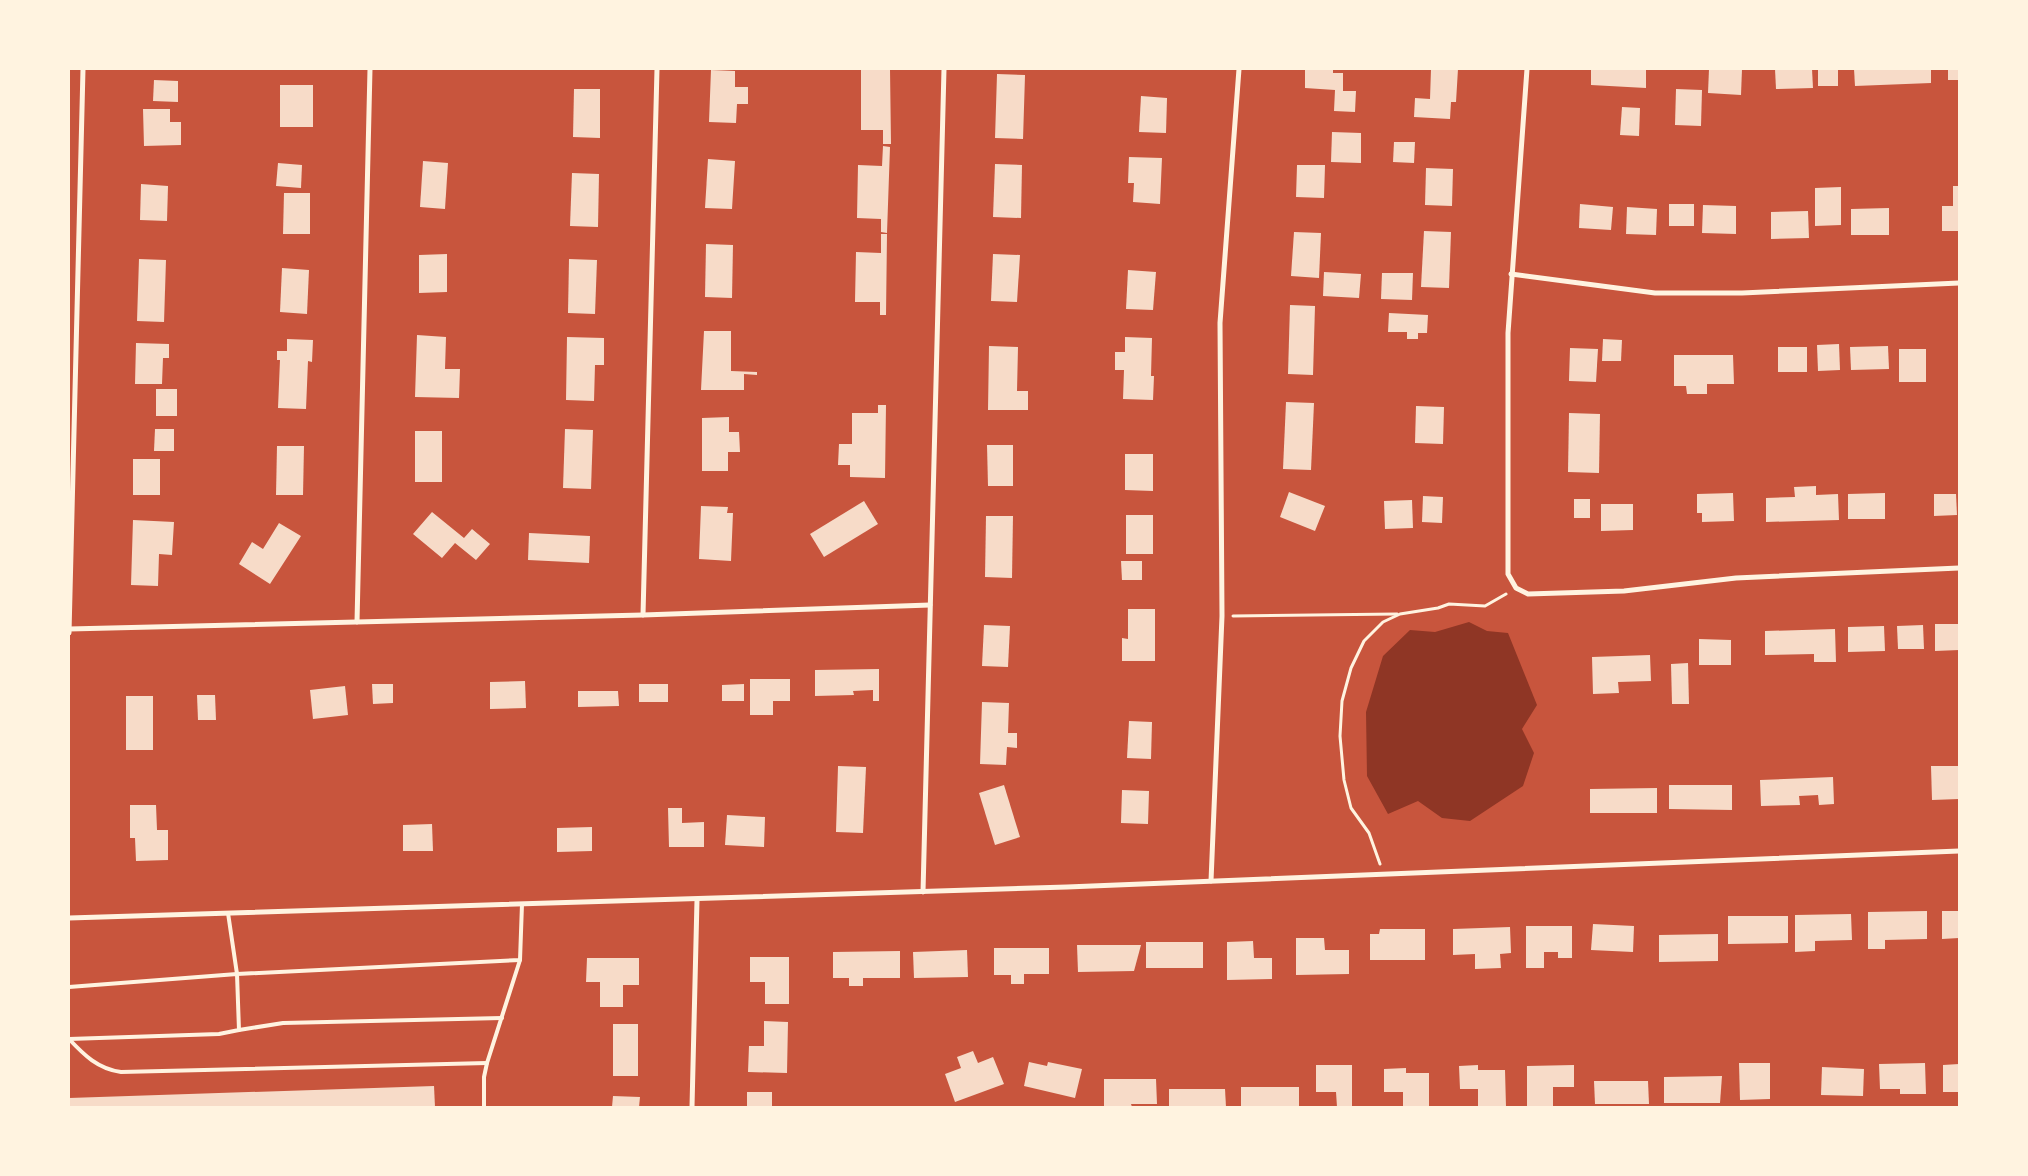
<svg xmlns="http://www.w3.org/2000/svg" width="2028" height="1176" viewBox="0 0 2028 1176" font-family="Figtree,sans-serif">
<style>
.water{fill:#8f3625}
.building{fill:#f7dbc8}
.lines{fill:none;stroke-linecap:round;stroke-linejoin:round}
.path{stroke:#fff3e0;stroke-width:3}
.service{stroke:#fff3e0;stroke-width:4}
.minor{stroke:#fff3e0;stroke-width:5}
</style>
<rect width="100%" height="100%" fill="#c8553d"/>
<polygon class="water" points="1469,622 1487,631 1508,633 1537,705 1522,729 1534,753 1523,786 1470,821 1442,818 1418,801 1388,814 1367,776 1366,712 1383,656 1410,630 1435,632"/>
<g class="building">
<polygon points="861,69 890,69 891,144 883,144 883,130 861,130"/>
<polygon points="1305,69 1333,69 1333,73 1343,73 1343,91 1356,91 1355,112 1334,111 1335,90 1305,88"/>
<polygon points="1431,69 1458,69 1456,102 1451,102 1450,119 1414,117 1415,98 1430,99"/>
<polygon points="1591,69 1646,69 1646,88 1591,85"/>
<polygon points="1709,69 1742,69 1741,95 1708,93"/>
<polygon points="1775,69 1812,69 1813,88 1776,89"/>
<rect x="1818" y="69" width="20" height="17"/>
<polygon points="1854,69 1931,69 1931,83 1855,86"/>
<rect x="1948" y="69" width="11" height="11"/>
<polygon points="711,70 735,71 735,87 748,87 748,104 737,104 736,123 709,122"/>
<polygon points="997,74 1025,75 1023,139 995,138"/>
<polygon points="154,80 178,81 178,102 153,101"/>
<rect x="280" y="85" width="33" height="42"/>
<polygon points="574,89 600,89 600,138 573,137"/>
<polygon points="1676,89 1702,90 1701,126 1675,125"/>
<polygon points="1141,96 1167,98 1166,133 1139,132"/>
<polygon points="1622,107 1640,108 1639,136 1620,135"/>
<polygon points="143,109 170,109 170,122 181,122 181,145 144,146"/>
<polygon points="1332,132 1361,133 1361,163 1331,162"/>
<polygon points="1394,142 1415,142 1414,163 1393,162"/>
<polygon points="883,146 890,147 887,233 881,232 881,219 857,218 858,165 882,166"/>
<polygon points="1129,157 1162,158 1160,204 1133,202 1134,183 1128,183"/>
<polygon points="708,159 735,161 732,209 705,208"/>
<polygon points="423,161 448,163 445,209 420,207"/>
<polygon points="278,163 302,165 301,188 276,186"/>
<polygon points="995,164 1022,165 1021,218 993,217"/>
<polygon points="1297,165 1325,165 1324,198 1296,197"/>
<polygon points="1426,168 1453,169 1452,206 1425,205"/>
<polygon points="572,173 599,174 598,227 570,226"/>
<polygon points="141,184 168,186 167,221 140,220"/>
<polygon points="1953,186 1959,186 1959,231 1942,231 1942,206 1953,206"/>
<polygon points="1841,187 1841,225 1815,226 1815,188"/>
<polygon points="284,193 310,193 310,234 283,234"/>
<polygon points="1580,204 1613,207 1611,230 1579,228"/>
<rect x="1669" y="204" width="25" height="22"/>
<polygon points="1703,205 1736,206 1736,234 1702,233"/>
<polygon points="1627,207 1657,209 1656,235 1626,234"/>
<polygon points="1889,208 1889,235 1851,235 1851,209"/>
<polygon points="1808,211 1809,238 1771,239 1771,212"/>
<polygon points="1424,231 1451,232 1449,288 1421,287"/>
<polygon points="1294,232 1321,233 1319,278 1291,276"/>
<polygon points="881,234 887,234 886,315 880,315 880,302 855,302 856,252 881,253"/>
<polygon points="706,244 733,245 732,298 705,297"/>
<polygon points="447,254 447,292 419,293 419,255"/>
<polygon points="993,254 1020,255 1017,302 991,301"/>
<polygon points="139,259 166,260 164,322 137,321"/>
<polygon points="569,259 597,260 595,314 568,313"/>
<polygon points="282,268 309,270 307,314 280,312"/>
<polygon points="1128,270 1156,272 1153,310 1126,309"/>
<polygon points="1324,272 1361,274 1359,298 1323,296"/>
<polygon points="1382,273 1413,273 1412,300 1381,299"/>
<polygon points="1290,305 1315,306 1313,375 1288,374"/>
<polygon points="1389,313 1428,315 1427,333 1418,333 1418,339 1407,339 1407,332 1388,332"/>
<polygon points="704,331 731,331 731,371 757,372 757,375 744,374 744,390 701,390"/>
<polygon points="417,335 446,337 445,369 460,369 459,398 415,397"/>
<polygon points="567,337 604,338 604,365 595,365 594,401 566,400"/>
<polygon points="1125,337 1152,338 1151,376 1154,376 1153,400 1123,399 1124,370 1115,370 1115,352 1125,352"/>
<polygon points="287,339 313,340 312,362 308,361 306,409 278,408 280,360 277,360 277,351 287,351"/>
<polygon points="1603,339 1622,340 1621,361 1602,361"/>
<polygon points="136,343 169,344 169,358 163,358 162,384 135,384"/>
<polygon points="1839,344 1840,370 1818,371 1817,345"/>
<polygon points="989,346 1018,347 1017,391 1028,391 1028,410 988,410"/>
<polygon points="1888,346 1889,369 1851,370 1850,347"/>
<rect x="1778" y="347" width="29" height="25"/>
<polygon points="1570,348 1598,349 1596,382 1569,381"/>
<rect x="1899" y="349" width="27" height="33"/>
<polygon points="1674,355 1733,355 1734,384 1707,384 1707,394 1687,394 1686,386 1674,386"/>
<rect x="156" y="389" width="21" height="27"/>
<polygon points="1286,402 1314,403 1311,470 1283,469"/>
<polygon points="878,405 886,405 885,478 850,477 850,465 838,465 839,444 852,444 852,413 878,413"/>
<polygon points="1416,406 1444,407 1443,444 1415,443"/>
<polygon points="1569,413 1600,414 1599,473 1568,472"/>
<polygon points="729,417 729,432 739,432 740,452 728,452 728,471 702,471 702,418"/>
<polygon points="155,429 174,429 174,451 154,451"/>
<polygon points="565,429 593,430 591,489 563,488"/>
<rect x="415" y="431" width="27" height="51"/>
<polygon points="987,445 1013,445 1013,486 988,486"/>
<polygon points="277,446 304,446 303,495 276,495"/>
<polygon points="1125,454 1153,454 1153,491 1125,490"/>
<rect x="133" y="459" width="27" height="36"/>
<polygon points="1816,486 1816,495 1838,494 1839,520 1766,522 1766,498 1795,497 1794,487"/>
<polygon points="1289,492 1325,506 1315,531 1280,517"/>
<polygon points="1733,493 1734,521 1702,522 1702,513 1697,513 1697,494"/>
<polygon points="1885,493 1885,519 1848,519 1848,494"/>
<polygon points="1934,494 1956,494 1957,515 1934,516"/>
<polygon points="1423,496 1443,497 1442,523 1422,522"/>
<rect x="1574" y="499" width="16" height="19"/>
<polygon points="1412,500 1413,528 1385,529 1384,501"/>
<polygon points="864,501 878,524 824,557 810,534"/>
<polygon points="1601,504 1633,504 1633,530 1601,531"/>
<polygon points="701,506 728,507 727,513 733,513 731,561 699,559"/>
<polygon points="432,512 464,538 472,529 490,544 476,560 455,543 442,558 413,534"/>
<rect x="1126" y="515" width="27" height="39"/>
<polygon points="986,516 1013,516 1012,578 985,577"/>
<polygon points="133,520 174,522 172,555 159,554 158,586 131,585"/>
<polygon points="279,523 301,536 270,584 239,564 252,542 263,549"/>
<polygon points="529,533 590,536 589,563 528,560"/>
<polygon points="1121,561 1142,561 1142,580 1122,580"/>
<polygon points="1128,609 1155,609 1155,661 1122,661 1122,638 1128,639"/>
<polygon points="1935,624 1959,624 1959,650 1935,651"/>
<polygon points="984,625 1010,626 1008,667 982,666"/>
<polygon points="1923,625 1924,649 1898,649 1897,626"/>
<polygon points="1884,626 1885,651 1848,652 1848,627"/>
<polygon points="1835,629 1836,662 1814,662 1814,654 1765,655 1765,631"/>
<polygon points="1699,639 1731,640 1731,665 1699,665"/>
<polygon points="1650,655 1651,681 1618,682 1619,693 1593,694 1592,657"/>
<polygon points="1688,663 1689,704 1672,704 1671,664"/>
<polygon points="879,669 879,701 873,701 873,690 853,691 854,695 815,696 815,670"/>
<polygon points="750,679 790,679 790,701 773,701 773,715 750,715"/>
<polygon points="525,681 526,708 490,709 490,682"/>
<polygon points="372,684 393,684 393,703 373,704"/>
<rect x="639" y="684" width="29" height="18"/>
<polygon points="744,684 744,701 722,701 722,685"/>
<polygon points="345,686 348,715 313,719 310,690"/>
<polygon points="578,691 618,691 619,706 578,707"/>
<polygon points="197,695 215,695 216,720 198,720"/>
<rect x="126" y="696" width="27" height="54"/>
<polygon points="982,702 1009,703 1008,733 1017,733 1017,748 1007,747 1006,765 980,764"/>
<polygon points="1129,721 1152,722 1151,759 1127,758"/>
<polygon points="838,766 866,767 863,833 836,832"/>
<polygon points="1931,766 1959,766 1959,799 1932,800"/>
<polygon points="1833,777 1834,804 1819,805 1818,795 1799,796 1800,805 1761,806 1760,780"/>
<polygon points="1004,785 1020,837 995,845 979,793"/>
<polygon points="1669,785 1732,785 1732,810 1669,809"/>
<polygon points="1657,788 1657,813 1590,813 1590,789"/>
<polygon points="1122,790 1149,791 1148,824 1121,823"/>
<polygon points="130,805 156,805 157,830 168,830 168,860 136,861 135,838 130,838"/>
<polygon points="668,808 682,808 682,823 704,822 704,847 669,847"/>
<polygon points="727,815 765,817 764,847 725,845"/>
<polygon points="432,824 433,851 403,851 403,825"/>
<polygon points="592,827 592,851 557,852 557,828"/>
<polygon points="1927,911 1927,939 1885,940 1885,949 1868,949 1868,912"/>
<polygon points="1942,911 1959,911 1959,938 1942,939"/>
<polygon points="1851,914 1852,940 1815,941 1815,951 1795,952 1795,915"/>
<polygon points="1728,916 1788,916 1788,943 1728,944"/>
<polygon points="1593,924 1634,926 1633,952 1591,950"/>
<polygon points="1526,926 1572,926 1572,958 1558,958 1558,952 1544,952 1544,968 1526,968"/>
<polygon points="1510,927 1511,953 1500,954 1501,968 1475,969 1475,954 1453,955 1453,929"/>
<polygon points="1380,929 1425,929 1425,960 1370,960 1370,934 1379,934"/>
<polygon points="1718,934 1718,961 1659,962 1659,935"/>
<polygon points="1296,938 1324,938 1325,950 1349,950 1349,974 1296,975"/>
<polygon points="1253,941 1254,958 1272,958 1272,979 1227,980 1227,942"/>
<rect x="1146" y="942" width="57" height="26"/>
<polygon points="1077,945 1141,945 1134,971 1078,972"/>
<polygon points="994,948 1049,948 1049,974 1024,974 1024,984 1011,984 1011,975 994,975"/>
<polygon points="967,950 968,977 914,978 913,952"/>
<polygon points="900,951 900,978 863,978 863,986 849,986 849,978 833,978 833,952"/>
<polygon points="750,957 789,957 789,1004 765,1004 765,982 750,982"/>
<polygon points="587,958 639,958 639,985 623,985 623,1007 600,1007 600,982 586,982"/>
<polygon points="764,1021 788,1022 787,1073 748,1072 749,1046 764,1046"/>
<rect x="613" y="1024" width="25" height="52"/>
<polygon points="973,1051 978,1063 993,1057 1004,1084 955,1102 945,1074 961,1068 957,1057"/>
<polygon points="1029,1062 1047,1066 1048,1062 1082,1069 1075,1098 1024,1086"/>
<polygon points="1739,1063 1770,1063 1770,1099 1740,1100"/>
<polygon points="1925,1063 1926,1094 1900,1094 1900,1089 1880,1089 1879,1064"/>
<polygon points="1959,1064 1959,1092 1943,1092 1943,1065"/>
<polygon points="1316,1065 1352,1065 1352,1107 1337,1107 1336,1092 1316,1092"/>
<polygon points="1478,1065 1478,1070 1505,1070 1506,1107 1478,1107 1478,1089 1460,1089 1459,1066"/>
<polygon points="1574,1065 1574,1087 1553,1087 1553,1106 1527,1106 1527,1066"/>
<polygon points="1822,1067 1864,1069 1863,1096 1821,1095"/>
<polygon points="1406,1068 1406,1073 1429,1073 1429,1107 1403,1107 1403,1092 1384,1092 1384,1069"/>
<polygon points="1722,1076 1720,1103 1664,1103 1664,1077"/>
<polygon points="1104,1079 1156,1079 1157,1104 1131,1104 1132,1107 1104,1107"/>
<polygon points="1594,1081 1648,1081 1649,1104 1595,1104"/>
<polygon points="434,1086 435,1107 69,1107 69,1098"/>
<rect x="1241" y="1087" width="58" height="20"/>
<polygon points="1169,1089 1225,1089 1226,1107 1169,1107"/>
<rect x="747" y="1092" width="25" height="15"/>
<polygon points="613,1096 640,1097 639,1107 612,1107"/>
</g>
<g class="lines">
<g class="path">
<polyline points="1233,616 1397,614"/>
<polyline points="1380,864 1369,833 1351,808 1344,780 1340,736 1342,701 1351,668 1364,641 1383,622 1400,614 1438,608 1449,604 1485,606 1506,594"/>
</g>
<g class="service">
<polyline points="228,913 237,974 520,960 522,904"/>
<polyline points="69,987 237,974 239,1030 219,1034 69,1039"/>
<polyline points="239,1030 283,1023 502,1018"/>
<path d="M69,1039C84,1055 98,1069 121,1072L487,1063"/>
<polyline points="484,1107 484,1077 487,1063 520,960"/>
</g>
<g class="minor">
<polyline points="1527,69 1508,333 1508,574 1516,588 1528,594 1624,591 1736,578 1959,568"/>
<polyline points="1511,274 1655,293 1742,293 1959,283"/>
<polyline points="643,615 657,69"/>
<polyline points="357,622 370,69"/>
<polyline points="69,629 643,615 930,605"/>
<polyline points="69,633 83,69"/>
<polyline points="1211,881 1222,616 1220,323 1239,69"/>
<polyline points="923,892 944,69"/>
<polyline points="69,918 1067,887 1959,851"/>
<polyline points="692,1107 697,900"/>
</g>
</g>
<rect width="2028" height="1176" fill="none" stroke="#fff3e0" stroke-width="140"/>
</svg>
